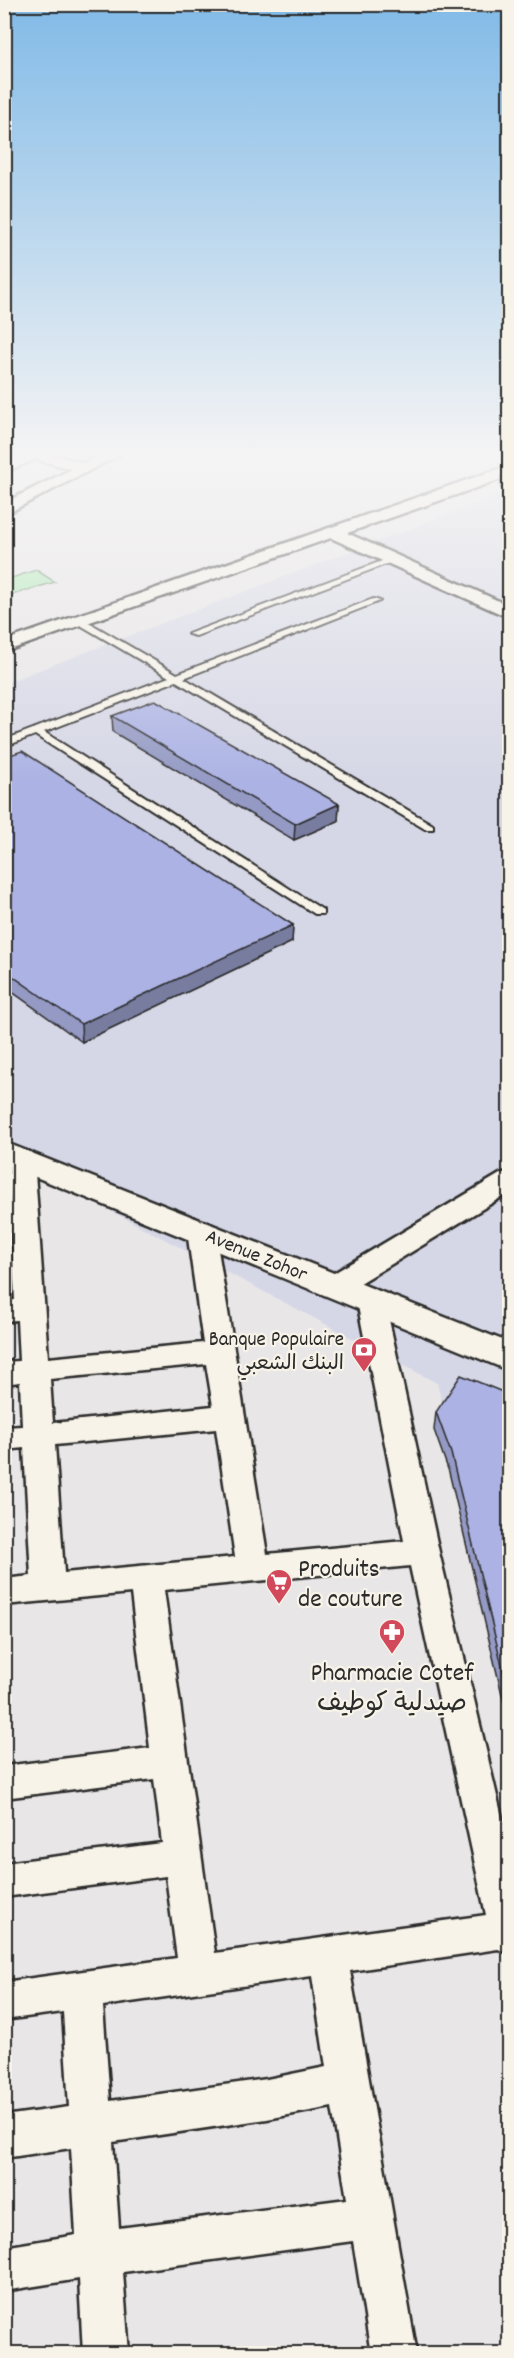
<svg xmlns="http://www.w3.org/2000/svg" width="514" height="2358" viewBox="0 0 514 2358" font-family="Dekko,'Playpen Sans Arabic',sans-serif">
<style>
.built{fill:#d6d7e6}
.green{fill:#a8e8b0;stroke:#6a8a6e;stroke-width:1.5}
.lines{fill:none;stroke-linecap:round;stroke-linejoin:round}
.lane-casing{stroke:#2b2b2b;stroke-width:4}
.street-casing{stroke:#2b2b2b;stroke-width:5}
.secondary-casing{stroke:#2b2b2b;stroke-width:5}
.lane{fill:#f7f3e8;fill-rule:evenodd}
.street{fill:#f7f3e8;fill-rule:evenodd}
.secondary{fill:#f7f3e8;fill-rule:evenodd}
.wall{fill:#949ac4;stroke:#2b2b2b;stroke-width:1.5}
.shaded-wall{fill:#787da0;stroke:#2b2b2b;stroke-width:1.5}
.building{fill:#acb3e4;stroke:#2b2b2b;stroke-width:1.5}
.labels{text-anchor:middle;stroke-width:4.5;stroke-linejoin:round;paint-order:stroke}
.street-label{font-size:21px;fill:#2b2b2b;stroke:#f7f3e8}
.poi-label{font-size:21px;fill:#2b2b2b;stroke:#f7f3e8;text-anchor:end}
.near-poi-label{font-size:26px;fill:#2b2b2b;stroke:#f7f3e8;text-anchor:start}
</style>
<rect width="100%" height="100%" fill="#e8e6e7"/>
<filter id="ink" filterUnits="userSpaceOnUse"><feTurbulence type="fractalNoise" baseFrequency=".0167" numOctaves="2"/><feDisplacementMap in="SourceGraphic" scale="12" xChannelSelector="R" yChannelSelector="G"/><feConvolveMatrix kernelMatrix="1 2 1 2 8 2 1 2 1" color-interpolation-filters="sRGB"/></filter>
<g filter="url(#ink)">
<polygon class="built" points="509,491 509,1669 437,1383 5,1155 5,683"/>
<polygon class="green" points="36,570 55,582 5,597 5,580"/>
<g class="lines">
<g class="lane-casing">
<g id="lane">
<polygon points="390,558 397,560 196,636 188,634"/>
<polygon points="373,599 380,601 184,678 433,825 433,829 425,829 176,681 44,732 323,910 323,914 315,914 35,735 4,747 4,740 169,677 77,623 77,619 83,619 177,674"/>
</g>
</g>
<g class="street-casing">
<g id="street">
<polygon points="21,453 46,453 84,463 104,453 123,453 4,515 4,503 72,469 35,459 4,473 4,462"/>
<polygon points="510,465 510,476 347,533 510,606 510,618 331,538 4,652 4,641"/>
<path d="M21,1150L30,1152L34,1158L48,1358L203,1343L187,1231L191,1224L201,1222L211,1224L215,1231L267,1554L404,1541L357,1301L361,1294L371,1291L381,1294L385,1301L439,1552L510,1851V1954L498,1949L350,1971L417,2354H371L353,2241L123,2272L129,2354H83L79,2279L4,2291V2247L76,2235L71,2148L4,2158V2116L69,2107L63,2012L4,2020V1982L177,1958L166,1876L4,1897V1863L162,1843L154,1779L4,1798V1766L150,1748L131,1593L4,1605V1579L31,1576L24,1448L4,1450V1427L22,1426L20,1382L4,1384V1362L19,1361L17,1320L4,1321V1301L15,1300L8,1158L12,1152ZM206,1364L213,1406L53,1423L50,1379ZM216,1429L235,1557L64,1573L55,1445ZM410,1566L486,1915L215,1953L164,1590ZM312,1976L326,2067L267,2079L110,2101L103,2006ZM332,2107L347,2199L119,2228L113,2142L267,2119Z"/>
<polygon points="510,1171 510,1192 344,1293 334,1296 324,1293 320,1286 324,1279 500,1174"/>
</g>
</g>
<g class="secondary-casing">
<polygon id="secondary" points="4,1142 510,1343 510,1371 4,1164"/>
</g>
<use href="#lane" class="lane"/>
<use href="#street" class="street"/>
<use href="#secondary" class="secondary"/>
</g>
<g class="wall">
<polygon points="510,474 510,491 500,488 501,477"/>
<polygon points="112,716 339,804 338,821 294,840 113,732"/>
<polygon points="4,757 293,925 292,942 82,1042 4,986"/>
<polygon points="510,1395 510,1728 449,1472 434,1430 436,1412"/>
</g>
<g class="shaded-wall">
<polygon points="339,804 338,821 294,840 295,824"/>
<polygon points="293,925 292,942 82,1042 81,1024"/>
</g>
<g class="building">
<polygon points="510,474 510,480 501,477"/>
<polygon points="155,700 339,804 295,824 112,716"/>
<polygon points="22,751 293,925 81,1024 4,970 4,757"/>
<polygon points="461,1375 510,1395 510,1699 451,1453 436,1412"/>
</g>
</g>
<linearGradient id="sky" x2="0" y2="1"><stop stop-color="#81bae7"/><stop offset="0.58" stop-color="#f5f4f4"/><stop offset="1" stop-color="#f5f4f4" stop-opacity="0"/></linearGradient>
<rect width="514" height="783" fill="url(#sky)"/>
<defs>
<g id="bank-pin" transform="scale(1.35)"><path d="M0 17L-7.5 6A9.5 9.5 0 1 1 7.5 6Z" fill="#d1495b" stroke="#f7f3e8"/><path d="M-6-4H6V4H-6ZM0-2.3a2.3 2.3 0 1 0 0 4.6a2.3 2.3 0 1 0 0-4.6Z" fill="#fff"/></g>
<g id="supermarket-pin" transform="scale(1.35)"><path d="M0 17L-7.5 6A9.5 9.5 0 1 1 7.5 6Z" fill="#d1495b" stroke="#f7f3e8"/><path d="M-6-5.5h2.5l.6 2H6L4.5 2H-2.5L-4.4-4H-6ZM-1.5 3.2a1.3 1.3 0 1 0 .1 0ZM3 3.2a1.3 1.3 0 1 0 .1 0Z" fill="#fff"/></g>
<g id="pharmacy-pin" transform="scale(1.35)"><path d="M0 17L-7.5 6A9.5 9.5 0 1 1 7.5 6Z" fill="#d1495b" stroke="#f7f3e8"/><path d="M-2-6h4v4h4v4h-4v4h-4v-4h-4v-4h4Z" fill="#fff"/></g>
</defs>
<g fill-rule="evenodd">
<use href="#bank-pin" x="364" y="1350"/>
<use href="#supermarket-pin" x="279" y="1582"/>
<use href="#pharmacy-pin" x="392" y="1632"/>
</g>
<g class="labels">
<g class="street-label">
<text transform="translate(257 1254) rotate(22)" y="7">Avenue Zohor</text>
</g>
<g class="poi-label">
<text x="344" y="1345">Banque Populaire<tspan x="344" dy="24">البنك الشعبي</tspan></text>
</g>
<g class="near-poi-label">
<text x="298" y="1576">Produits<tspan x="298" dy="30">de couture</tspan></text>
<text x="392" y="1680" text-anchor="middle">Pharmacie Cotef<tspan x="392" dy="30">صيدلية كوطيف</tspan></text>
</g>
</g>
<rect width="514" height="2358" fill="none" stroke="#f7f3e8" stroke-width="24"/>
<rect x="12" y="12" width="490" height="2334" fill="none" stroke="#2b2b2b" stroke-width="2" filter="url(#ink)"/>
</svg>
